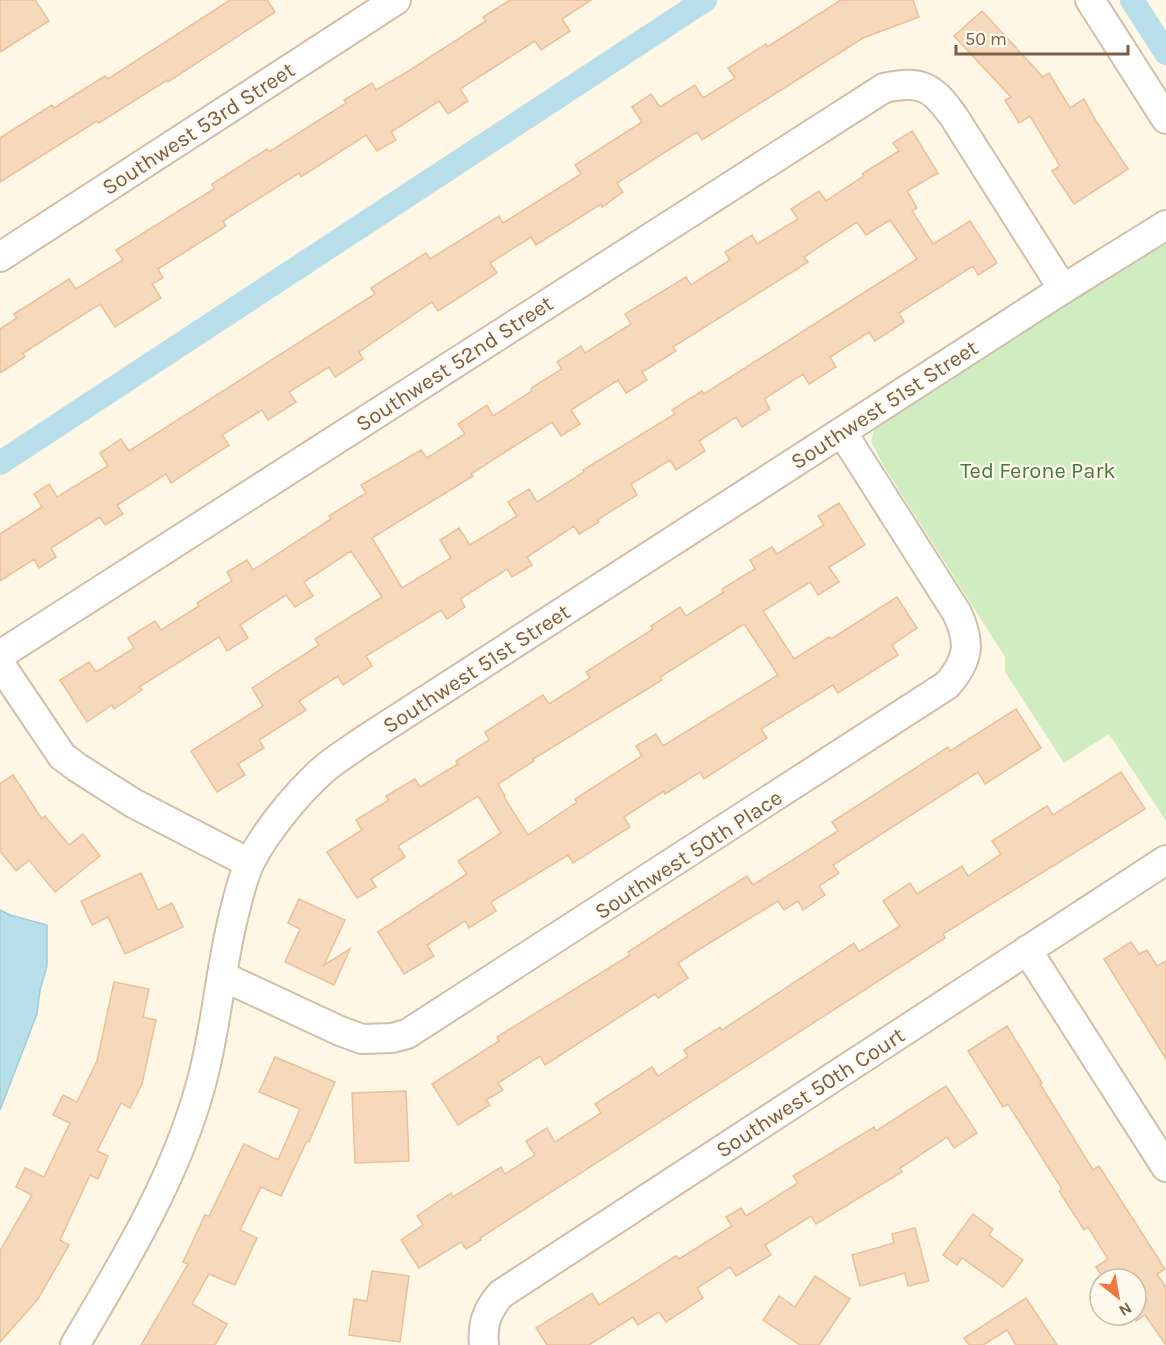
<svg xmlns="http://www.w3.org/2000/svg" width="1166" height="1345" viewBox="0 0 1166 1345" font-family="Karla,sans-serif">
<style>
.green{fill:#d0edc2}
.water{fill:#b8deea;stroke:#9dcddd;stroke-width:1.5}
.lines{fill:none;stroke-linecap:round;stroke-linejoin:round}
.canal{stroke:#b8deea;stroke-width:24}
.building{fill:#f6d8ba;stroke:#eac099;stroke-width:1.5;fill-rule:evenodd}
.street-casing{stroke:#d1bfaa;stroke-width:32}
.street{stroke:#fff;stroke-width:28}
.labels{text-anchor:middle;stroke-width:4.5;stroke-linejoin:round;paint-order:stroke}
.street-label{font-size:22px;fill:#7a5e48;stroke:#fffaed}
.park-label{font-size:22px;fill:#487a3c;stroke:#fffaed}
</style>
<rect width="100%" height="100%" fill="#fef7e5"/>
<polygon class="green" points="1166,240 1166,821 1109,734 1064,763 1005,672 1005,657 883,465 871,441 878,418"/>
<polygon class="water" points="0,910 10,915 47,925 47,966 40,990 37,1014 0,1110"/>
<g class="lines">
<g class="canal">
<polyline points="1132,0 1166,53"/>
<polyline points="0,463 705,0"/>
</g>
</g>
<g class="building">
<polygon points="0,0 35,0 49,21 0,52"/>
<polygon points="230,0 267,0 275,12 168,82 167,80 99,123 97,121 0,182 0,138 52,105 54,108 105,76 108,79"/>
<polygon points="510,0 591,0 562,19 570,31 541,50 535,41 460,89 468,101 448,114 439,101 391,132 396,140 377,151 366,135 301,177 299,173 223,221 226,226 158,269 163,278 152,284 161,298 115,327 100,304 23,353 25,357 0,373 0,329 17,318 14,314 69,279 76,289 123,260 116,250 214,189 212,184 267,149 269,152 346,103 344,100 372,83 376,90 407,72 486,21 483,17"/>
<polygon points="841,0 913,0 919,17 863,38 702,140 697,132 662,154 617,183 623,192 602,207 601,204 536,245 531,237 490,263 497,273 438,311 432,302 359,352 363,359 335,377 329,367 289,392 296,402 268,420 262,410 222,435 229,445 171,483 166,474 117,505 123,514 105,525 100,517 51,548 56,557 39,568 34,559 0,581 0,534 42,507 34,494 49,484 57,497 108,466 100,453 121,439 129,451 375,294 371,288 426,253 430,259 499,216 503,223 581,174 575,165 642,122 632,107 651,94 660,107 695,85 703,98 735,78 728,68 766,44 767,47"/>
<polygon points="982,11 1043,77 1049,73 1070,108 1084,99 1096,121 1128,169 1074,204 1052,171 1060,166 1030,116 1019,123 1005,100 1011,97 954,36"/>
<path d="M912,131L938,173L907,191L917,208L912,211L933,244L970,221L997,263L978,275L973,266L899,313L904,322L875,341L869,332L830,357L836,367L809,384L803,374L764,399L770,409L742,427L736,417L699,441L705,451L676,470L670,460L631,484L637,495L597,520L599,522L579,534L574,526L527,557L532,565L512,577L507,569L460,599L465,607L447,619L441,610L366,656L372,666L343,685L338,676L299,701L306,710L259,740L264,748L238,764L245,775L217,792L191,751L263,706L252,688L319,645L315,639L382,597L351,551L304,582L313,596L295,607L286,595L240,625L248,638L227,651L219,637L139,687L142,690L114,709L112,705L87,722L60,680L89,662L96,672L134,648L128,638L155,621L161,630L199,606L197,603L232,581L227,572L247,560L253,570L331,519L329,516L366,493L361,485L421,450L427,458L465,434L458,424L487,405L493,416L532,391L531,388L562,369L557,362L581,346L585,353L631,324L625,314L686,277L691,285L730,260L725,252L752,235L757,244L798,219L791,209L819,191L826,201L864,176L862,174L899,151L893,143ZM890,220L917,259L704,394L702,391L672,410L675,414L583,470L584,472L537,502L529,489L508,502L517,516L470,545L459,528L440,540L451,558L402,588L372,538L473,476L471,474L552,422L561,436L580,424L571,410L618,380L626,393L647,380L642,372L676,351L673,347L808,262L804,257L857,222L866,235Z"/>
<path d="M839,503L865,545L829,567L839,582L818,595L810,582L763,611L794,659L829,637L831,639L897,597L917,628L892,645L898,655L838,693L833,685L761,729L767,738L704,779L700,772L665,794L664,791L624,817L630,827L573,863L568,855L491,902L496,911L469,928L465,921L427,945L434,956L404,974L378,932L467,874L458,861L501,833L478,796L398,846L405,857L371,879L376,887L357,898L327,852L362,830L356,820L389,800L386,796L415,779L420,787L458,764L456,761L489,740L485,732L543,695L549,704L590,678L586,672L653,629L651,626L680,607L686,616L724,592L722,589L755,569L750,560L772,547L777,554L824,525L818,516ZM744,624L778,675L663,746L656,734L636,746L642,756L575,799L577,802L528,835L504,797L505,796L498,784L534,761L533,759L662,680L660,677Z"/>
<polygon points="1016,709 1041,748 985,784 978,772 833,865 839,873 819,886 825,895 803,910 798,901 784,910 778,901 711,942 678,963 688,978 658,998 655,994 545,1065 540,1056 498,1083 503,1090 486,1100 490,1105 458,1125 432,1084 499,1041 497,1037 630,955 628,952 685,915 747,876 753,885 838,831 832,822 948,747 950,751"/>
<polygon points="1121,772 1145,809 943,934 945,938 480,1238 481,1240 466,1249 461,1242 419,1268 401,1240 423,1225 417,1216 451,1193 453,1197 501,1167 505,1174 535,1155 526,1141 547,1128 555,1142 601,1113 595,1104 652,1067 658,1076 688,1056 684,1050 720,1027 722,1030 854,943 859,952 900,926 883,901 910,883 917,894 962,866 968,876 1001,854 992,841 1047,806 1053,815"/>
<polygon points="13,775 42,819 45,816 69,845 83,834 100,856 55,892 29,860 16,871 0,851 0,784"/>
<polygon points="141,873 158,910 172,903 183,927 125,954 108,917 92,925 81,901"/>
<polygon points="299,899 345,920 324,965 350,949 334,985 285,962 300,929 288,923"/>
<polygon points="1131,942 1139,954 1147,950 1157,966 1166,961 1166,1059 1104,959"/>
<polygon points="114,982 149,989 143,1017 156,1020 142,1084 130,1108 121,1103 97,1151 108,1156 98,1179 90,1175 60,1240 69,1245 38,1299 0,1342 0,1251 32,1195 16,1187 25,1168 44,1177 70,1123 53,1115 63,1095 77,1102 97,1061"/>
<polygon points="1007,1026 1042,1083 1040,1084 1093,1170 1099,1166 1165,1269 1157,1274 1166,1287 1166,1345 1145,1315 1136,1321 1136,1279 1104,1279 1096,1267 1108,1259 1088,1227 1084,1230 1059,1191 1062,1189 1008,1104 1003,1107 968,1051"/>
<polygon points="275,1057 335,1082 309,1142 307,1141 281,1196 261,1187 240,1230 257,1238 235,1285 209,1274 192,1304 227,1324 215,1345 141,1345 188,1264 183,1262 205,1215 209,1216 244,1144 278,1160 300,1109 259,1092"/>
<polygon points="946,1086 977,1133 954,1148 947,1137 900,1168 902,1172 816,1224 811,1216 765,1245 771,1255 736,1276 730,1267 697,1288 703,1298 666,1322 659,1312 638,1325 633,1317 589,1345 547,1345 536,1328 592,1293 599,1305 676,1256 679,1259 732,1226 726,1217 741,1208 746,1216 798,1183 793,1176 874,1127 876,1131"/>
<polygon points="406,1091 409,1161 355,1163 352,1093"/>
<polygon points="973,1214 993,1229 989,1235 1023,1260 1003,1287 962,1258 957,1265 943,1255"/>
<polygon points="915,1228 929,1281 908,1286 905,1273 860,1286 852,1255 894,1243 892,1234"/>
<polygon points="372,1271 409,1276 400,1342 349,1335 354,1299 367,1301"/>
<polygon points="815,1276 850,1299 819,1345 800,1345 763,1320 779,1296 795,1307"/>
<polygon points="1026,1298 1057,1345 1016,1345 1007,1330 983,1345 969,1345 964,1338"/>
</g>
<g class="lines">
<g class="street-casing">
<g id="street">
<polyline points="1090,0 1166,119"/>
<polyline points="0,257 396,0"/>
<path d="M0,655L884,88C921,80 932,86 954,117L1063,289"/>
<polyline points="0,664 62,756 78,768 133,803 249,863"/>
<polyline points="1027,950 1166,1167"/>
<path d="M222,976L340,1031L362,1039L392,1038L407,1034L947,685C969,660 971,643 957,613L842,432"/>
<path d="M75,1345C124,1262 176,1177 201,1084C217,1027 220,967 235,910C239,894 243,877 250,862C266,831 297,793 323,770C334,760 348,752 360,743L1063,289L1166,225"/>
<path d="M484,1345C482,1324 487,1310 501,1294L1166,860"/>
</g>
</g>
<use href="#street" class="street"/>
</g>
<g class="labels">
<g class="street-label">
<text transform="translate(198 128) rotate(-33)" y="8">Southwest 53rd Street</text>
<text transform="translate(454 363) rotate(-33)" y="8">Southwest 52nd Street</text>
<text transform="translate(884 404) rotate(-33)" y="8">Southwest 51st Street</text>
<text transform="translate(476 668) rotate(-33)" y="8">Southwest 51st Street</text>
<text transform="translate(688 854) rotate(-33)" y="8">Southwest 50th Place</text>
<text transform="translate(810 1092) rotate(-33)" y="8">Southwest 50th Court</text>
</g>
<g class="park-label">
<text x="1038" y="478">Ted Ferone Park</text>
</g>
</g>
<g transform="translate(1118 1297) rotate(149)"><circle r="28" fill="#fffaed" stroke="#cabcab" stroke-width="1.5"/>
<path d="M0-4.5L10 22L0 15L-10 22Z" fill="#f27840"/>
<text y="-9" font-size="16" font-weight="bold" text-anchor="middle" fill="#7a5e48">N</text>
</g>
<path d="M956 45v9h172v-9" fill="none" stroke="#7a5e48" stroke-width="3"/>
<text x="965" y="45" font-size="18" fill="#7a5e48" stroke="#fffaed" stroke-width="4.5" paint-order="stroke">50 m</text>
</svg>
